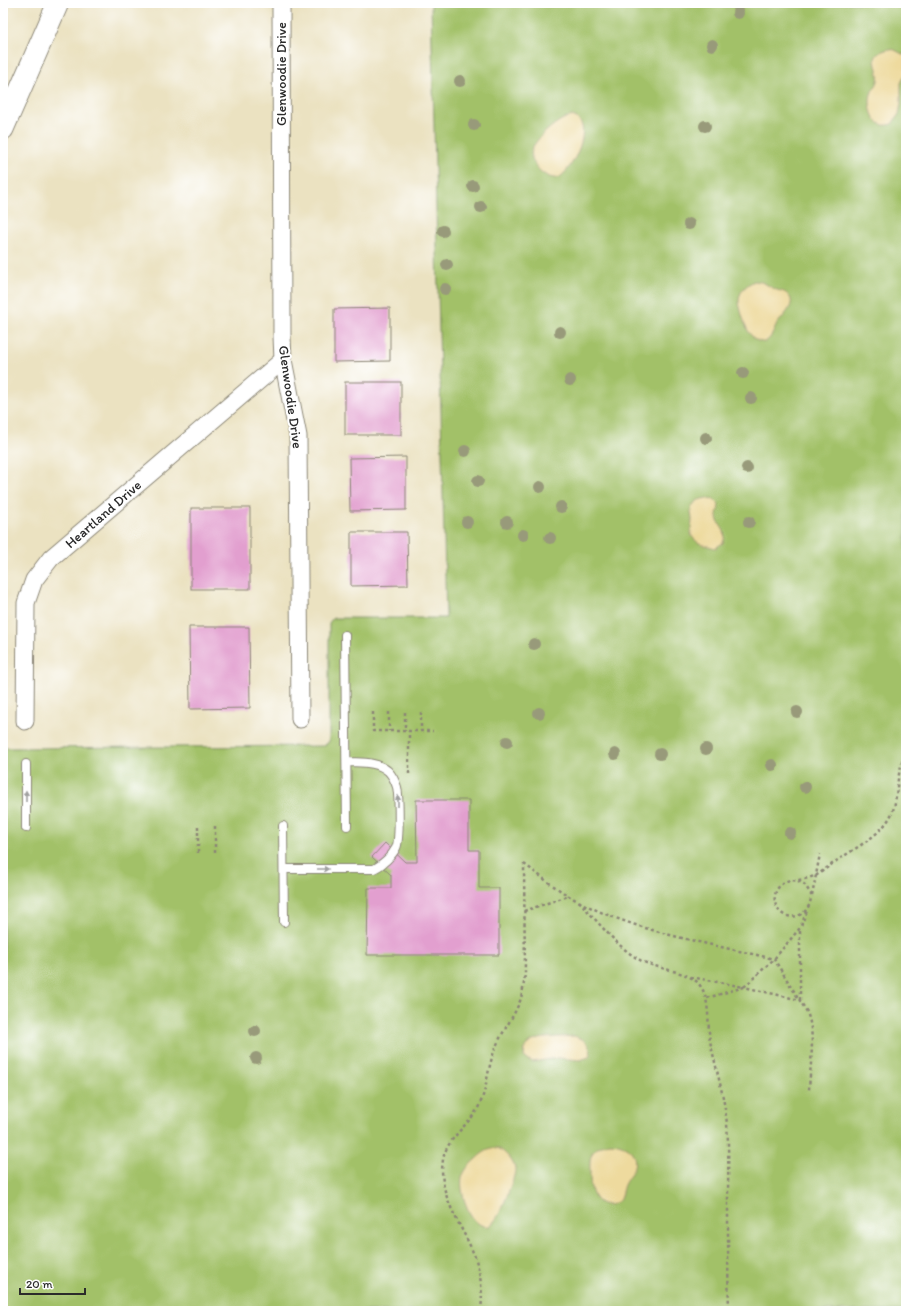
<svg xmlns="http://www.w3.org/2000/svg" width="909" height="1314" viewBox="0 0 909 1314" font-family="Itim,sans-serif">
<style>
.green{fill:#a2c168;stroke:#66764a}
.sand{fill:#eeda9e;stroke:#8c8264}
.building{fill:#e29fcf}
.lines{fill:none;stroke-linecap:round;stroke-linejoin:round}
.service-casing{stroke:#8b8676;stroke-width:10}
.minor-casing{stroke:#8b8676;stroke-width:19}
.tertiary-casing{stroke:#8b8676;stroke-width:23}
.path{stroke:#8b8676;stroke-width:2.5;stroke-dasharray:3 3;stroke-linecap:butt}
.service{stroke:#fff;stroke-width:8}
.minor{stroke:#fff;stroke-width:17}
.tertiary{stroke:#fff;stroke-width:21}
.tree{fill:#989a7a}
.oneway{fill:#a0a0a0}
.labels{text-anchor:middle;stroke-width:4;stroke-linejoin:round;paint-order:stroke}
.street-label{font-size:14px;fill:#2b2b2b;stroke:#fff}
</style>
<rect width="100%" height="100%" fill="#fff"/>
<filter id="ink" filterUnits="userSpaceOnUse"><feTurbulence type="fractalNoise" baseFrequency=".025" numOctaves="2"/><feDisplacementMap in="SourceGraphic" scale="8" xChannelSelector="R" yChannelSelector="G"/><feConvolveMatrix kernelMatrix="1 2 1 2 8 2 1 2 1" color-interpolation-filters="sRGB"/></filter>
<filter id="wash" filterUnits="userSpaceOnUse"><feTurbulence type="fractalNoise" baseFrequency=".012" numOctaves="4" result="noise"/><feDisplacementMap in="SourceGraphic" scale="16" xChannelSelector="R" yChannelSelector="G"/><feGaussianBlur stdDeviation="0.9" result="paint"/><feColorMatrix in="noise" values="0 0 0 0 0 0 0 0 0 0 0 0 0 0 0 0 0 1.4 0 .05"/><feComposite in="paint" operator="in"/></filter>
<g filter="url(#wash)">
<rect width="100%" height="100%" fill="#ebe2c1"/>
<polygon class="green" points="431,3 906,3 906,1311 3,1311 3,748 323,746 329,742 329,623 333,618 446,618"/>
<g class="sand">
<path d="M889,49L895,50L906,56V73L901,83V104L899,114L892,124C875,131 867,108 871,94C872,89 877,86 878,81C881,67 864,55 889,49Z"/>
<path d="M572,116C597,122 572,172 558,178C545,180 528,163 532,149C536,138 560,117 572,116Z"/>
<path d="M754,281C763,281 767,285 774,289C779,291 785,291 788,295C798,304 782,317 777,324C774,330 772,338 765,342C748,344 742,316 739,303C738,292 746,285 754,281Z"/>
<path d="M707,498L714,499L718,503C720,508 717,511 717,516C717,527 729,528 723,543L715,548C709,546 700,545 695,540C688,534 692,527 692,520C692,515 689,509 693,505C696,500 701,499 707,498Z"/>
<path d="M573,1036C583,1037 595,1047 589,1057L580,1060L557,1058L533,1062L528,1060L524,1057L525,1047C534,1035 559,1038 573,1036Z"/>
<path d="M609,1143C626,1143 641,1153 632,1172C630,1176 626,1180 624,1185C622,1189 622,1195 620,1199C618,1203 613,1204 609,1205C591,1205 590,1186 590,1173C590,1166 589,1158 593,1152C597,1147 603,1144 609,1143Z"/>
<path d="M498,1148C505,1152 514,1161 515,1169C516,1176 501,1213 496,1219C494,1222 492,1224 489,1226C471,1230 459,1192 462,1178C464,1170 470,1164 476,1159C482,1153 489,1148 498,1148Z"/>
</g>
<g id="blocks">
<g class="building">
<polygon points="390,308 390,361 334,362 334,309"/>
<rect x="345" y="382" width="56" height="53"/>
<polygon points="406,457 406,510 350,511 349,458"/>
<rect x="191" y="508" width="59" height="81"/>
<polygon points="351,532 407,532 408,585 351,586"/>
<polygon points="189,627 249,627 250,708 190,709"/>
<polygon points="416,800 469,800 469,850 479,850 479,888 499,888 499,955 367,955 368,888 391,888 391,875 372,857 385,843 405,862 417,862"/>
</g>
</g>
</g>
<g filter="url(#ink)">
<use href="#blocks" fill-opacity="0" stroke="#8b8676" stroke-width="1"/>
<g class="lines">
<g class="service-casing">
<g id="service">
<polyline points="345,635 347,826"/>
<polyline points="26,764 26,828"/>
<polyline points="283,826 284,922"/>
<path d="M284,869H374C382,865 392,856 396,848C400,840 399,796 397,787C395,781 392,775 388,771C377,761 360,763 347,762"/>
</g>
</g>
<g class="minor-casing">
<g id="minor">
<polyline points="281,3 282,336 283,360 298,436 300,719"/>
<polyline points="25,721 26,603 34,580 51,558 283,360"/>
</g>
</g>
<g class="tertiary-casing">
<polyline id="tertiary" points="3,129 58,3"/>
</g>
<g class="path">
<polyline points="906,195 904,208 906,226"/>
<polyline points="373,712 373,731 433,731"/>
<polyline points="389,712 389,731"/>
<polyline points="405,712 405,731"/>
<polyline points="421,712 421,731"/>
<polyline points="409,774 409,731"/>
<polyline points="198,826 198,855"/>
<polyline points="215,826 215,856"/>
<path d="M524,864C539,875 554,887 569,896C628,931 708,943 774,959L807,1012C816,1036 810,1065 809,1090"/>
<path d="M798,881L804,884L811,894C812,921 779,924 775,902C773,892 780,882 790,880C794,880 796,881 799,880C805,879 812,877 817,875C823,871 829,866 835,862C853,849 883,835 892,813C897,801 896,787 899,774C901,766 903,758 906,751"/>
<polyline points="812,896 820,854"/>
<path d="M579,901C597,921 617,947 640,960C655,969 688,971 698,983C711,997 707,1022 710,1041C716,1068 724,1095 727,1124C729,1150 728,1176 728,1202C728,1238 728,1275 729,1311"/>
<polyline points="524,911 568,896"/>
<polyline points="691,977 744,987 774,959 800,928 807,911"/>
<polyline points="707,998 744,987 800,1000 800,929"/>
<path d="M481,1311C483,1293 481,1275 475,1257C463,1226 437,1196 443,1160C446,1139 468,1126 478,1108C487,1091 487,1070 494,1052C500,1034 513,1019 520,1001C523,992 524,983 525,974L524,864"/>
</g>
<use href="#service" class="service"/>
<use href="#minor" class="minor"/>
<use href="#tertiary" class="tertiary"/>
</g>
<g class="tree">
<circle cx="738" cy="13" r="6"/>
<circle cx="712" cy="45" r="6"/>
<circle cx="460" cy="81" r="6"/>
<circle cx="474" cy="125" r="6"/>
<circle cx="705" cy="126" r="6"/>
<circle cx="473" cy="186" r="6"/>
<circle cx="481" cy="207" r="6"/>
<circle cx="689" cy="224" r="6"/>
<circle cx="443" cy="231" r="6"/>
<circle cx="447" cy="265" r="6"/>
<circle cx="445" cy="289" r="6"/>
<circle cx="560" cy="332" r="6"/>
<circle cx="743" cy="373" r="6"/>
<circle cx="570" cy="380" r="6"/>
<circle cx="751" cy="398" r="6"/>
<circle cx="706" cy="438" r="6"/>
<circle cx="465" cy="451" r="6"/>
<circle cx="747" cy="468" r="6"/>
<circle cx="478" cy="481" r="6"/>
<circle cx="540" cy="487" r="6"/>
<circle cx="561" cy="507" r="6"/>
<circle cx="467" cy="522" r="6"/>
<circle cx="507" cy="522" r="6"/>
<circle cx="749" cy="522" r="6"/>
<circle cx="523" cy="535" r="6"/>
<circle cx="550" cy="538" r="6"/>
<circle cx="534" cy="644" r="6"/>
<circle cx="797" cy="712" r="6"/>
<circle cx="539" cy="713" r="6"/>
<circle cx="507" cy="742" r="6"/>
<circle cx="706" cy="749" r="6"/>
<circle cx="615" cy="754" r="6"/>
<circle cx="660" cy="754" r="6"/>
<circle cx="772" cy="765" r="6"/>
<circle cx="805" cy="787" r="6"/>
<circle cx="790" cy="833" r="6"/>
<circle cx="255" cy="1031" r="6"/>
<circle cx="256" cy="1058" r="6"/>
</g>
<defs><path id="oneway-solid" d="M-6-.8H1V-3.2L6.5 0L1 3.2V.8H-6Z"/></defs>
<g class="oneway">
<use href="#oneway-solid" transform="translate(26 796) rotate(-90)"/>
<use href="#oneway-solid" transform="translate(398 801) rotate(-90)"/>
<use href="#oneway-solid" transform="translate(323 869)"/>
</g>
</g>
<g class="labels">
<g class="street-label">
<text transform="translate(281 74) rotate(-90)" y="5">Glenwoodie Drive</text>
<text transform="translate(291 397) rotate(82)" y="5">Glenwoodie Drive</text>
<text transform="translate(103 514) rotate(-41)" y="5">Heartland Drive</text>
</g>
</g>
<rect width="909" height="1314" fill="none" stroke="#fff" stroke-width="16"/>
<path d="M20 1288v6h65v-6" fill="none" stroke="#2b2b2b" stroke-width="2"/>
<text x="26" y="1288" font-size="12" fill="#2b2b2b" stroke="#ffffff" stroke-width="3" paint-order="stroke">20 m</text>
</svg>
